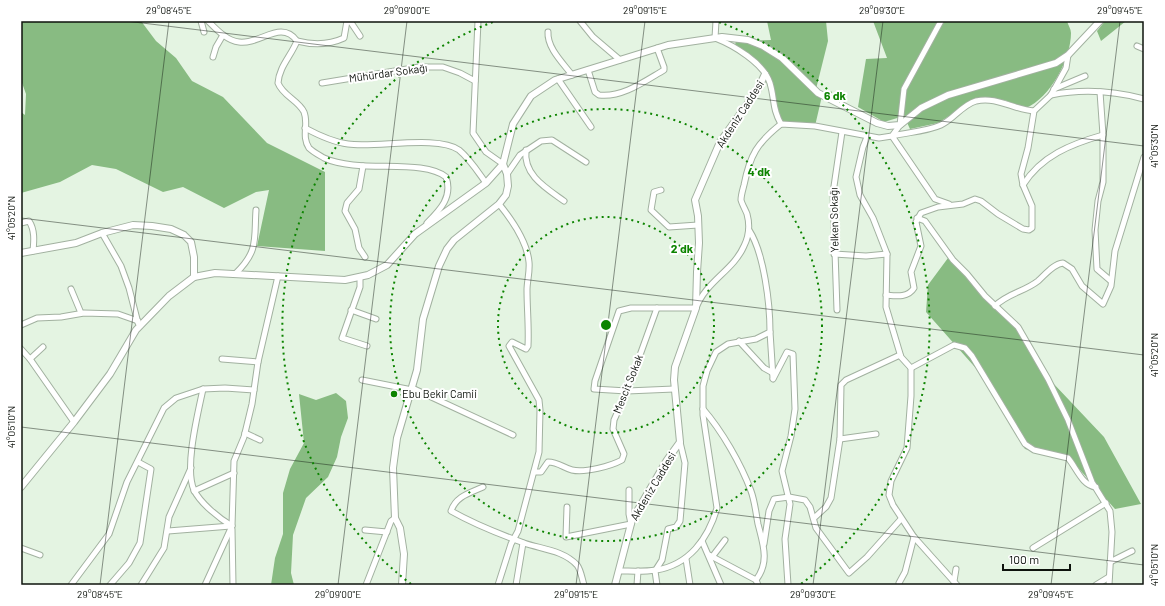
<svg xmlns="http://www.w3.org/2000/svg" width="1165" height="606" viewBox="0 0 1165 606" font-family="Barlow,sans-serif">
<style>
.forest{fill:#88bb82}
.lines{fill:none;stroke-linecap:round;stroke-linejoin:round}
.minor-casing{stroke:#a2b1a0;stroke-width:7}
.tertiary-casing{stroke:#a2b1a0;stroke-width:8}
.minor{stroke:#fff;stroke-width:5}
.tertiary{stroke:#fff;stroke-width:6}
.ticks{fill:none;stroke:#0e130d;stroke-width:1;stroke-opacity:0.45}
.ring{fill:none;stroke:#0d8400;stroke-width:2;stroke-dasharray:2 4}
.poi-dot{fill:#0d8400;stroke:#fff;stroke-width:1.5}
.labels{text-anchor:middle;stroke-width:4;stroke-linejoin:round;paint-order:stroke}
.street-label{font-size:11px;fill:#0e130d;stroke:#fff}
.poi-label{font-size:11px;fill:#0e130d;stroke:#fff;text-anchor:start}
.centre{fill:#0d8400;stroke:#fff;stroke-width:2}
.ring-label{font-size:12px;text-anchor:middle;font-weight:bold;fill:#0d8400;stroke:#fff;stroke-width:4;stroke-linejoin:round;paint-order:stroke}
.neatline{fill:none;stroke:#0e130d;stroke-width:1.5}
.ticks-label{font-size:10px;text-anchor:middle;fill:#0e130d}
</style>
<rect width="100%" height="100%" fill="#e4f4e2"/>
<g class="forest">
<polygon points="21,21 141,21 156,41 176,58 192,81 223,97 267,143 325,172 325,251 257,246 269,190 256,192 224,208 183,187 163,192 116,169 92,165 60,182 21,193 21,112 25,115 26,94 21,80"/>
<polygon points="767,21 826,21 828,41 816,89 822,96 815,126 781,124 773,100 769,73 735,45 736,41 771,40"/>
<path d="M873,21H1067C1068,25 1071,29 1071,33C1071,59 1050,98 1026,108L1004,100L976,99L938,123L910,129L904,116L884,122L858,107L866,59L887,58Z"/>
<polygon points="1105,21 1126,21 1101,41 1097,31"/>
<polygon points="948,258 1013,319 1052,382 1104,437 1141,504 1115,509 1072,461 1025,449 981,374 926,312 928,285"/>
<polygon points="336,393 346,401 348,418 341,437 337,457 328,477 306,498 293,535 291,573 294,585 271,585 275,558 283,534 283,493 290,469 304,443 299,394 316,400"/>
</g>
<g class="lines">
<g class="minor-casing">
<g id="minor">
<polyline points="201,21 204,32"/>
<path d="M208,21C216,29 227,41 239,42C260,45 281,19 297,41C291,56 279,67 278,83C283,96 298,100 304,112C309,124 301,136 309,148C313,152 319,155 324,158C359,174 422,158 446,177C453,197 440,210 427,223"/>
<polyline points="350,21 360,36"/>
<polyline points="478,21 473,133 486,152 503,164"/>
<polyline points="580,21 593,37 620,60"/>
<path d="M716,21L715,38C733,45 764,63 770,83C775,100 772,108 781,124"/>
<path d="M548,32C547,48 563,63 572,75"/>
<path d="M297,41C313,45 329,45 344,38L347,21"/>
<polyline points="1137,46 1144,49"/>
<polyline points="213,57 216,47 223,35"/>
<path d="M588,70L595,92L599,95C622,98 645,81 664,70V67L657,48"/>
<polyline points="558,79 591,127"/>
<polyline points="322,83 419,67 443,67 460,73 475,81"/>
<polyline points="1054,89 1085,76"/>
<polyline points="1100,92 1103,135"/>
<path d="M1051,95C1081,89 1114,91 1144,99"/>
<path d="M305,128C318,135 332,142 348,144C376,148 438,135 459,150C470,159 478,172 486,183"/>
<polyline points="867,137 863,147 856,177 860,195 873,218 887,254 886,307 901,357 911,368 911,396 907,448 891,481 889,495 893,505 914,537 957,585"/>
<path d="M526,150C523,175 546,188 564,201"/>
<polyline points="363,166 359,189 347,203 345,211 355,229 359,248 365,257"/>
<polyline points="507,174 520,155 541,141 552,140 586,162"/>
<path d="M1023,185C1041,156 1071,144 1103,135V182L1098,201L1095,230L1097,269L1111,281"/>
<polyline points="661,190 654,192 651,210 669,227 698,225"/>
<path d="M949,204L935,199L892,136C908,132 925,132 941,125C954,119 962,105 976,101C997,96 1014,110 1034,111"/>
<polyline points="917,218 925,221 953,260 967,274 985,296 1018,327 1048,379 1068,420 1092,482 1110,511 1112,532 1109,585"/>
<path d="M21,223L29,221C35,230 34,241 33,251"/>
<polyline points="102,233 121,266 129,288 138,323"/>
<polyline points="834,254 866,256 887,254"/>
<path d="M236,273C259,251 254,238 256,210"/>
<polyline points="360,277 360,287 342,338 367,346"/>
<polyline points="71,289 81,313"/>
<path d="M886,295C896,296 908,298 914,288L911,272L921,246L916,222L921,213L938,207L963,204L975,199L981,201L998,214L1023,229L1029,230L1032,228V206L1023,185L1021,174L1028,148L1034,111L1051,95L1066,68L1068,55"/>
<path d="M995,306C1008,293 1024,292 1038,281C1045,275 1053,264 1063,263L1072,269L1082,286L1103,304L1111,286L1115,251L1144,157"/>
<polyline points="351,310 376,319"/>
<polyline points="837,310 833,193 842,132"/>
<polyline points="21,325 37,318 61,317 84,313 118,314 138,321"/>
<polyline points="770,332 773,378"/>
<polyline points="739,341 764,368 773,373"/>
<polyline points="21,349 30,359 74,422"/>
<polyline points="30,359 43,347"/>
<polyline points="222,359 258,362"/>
<path d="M911,368L954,345L965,348L972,356L1025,444L1034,450L1068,458C1076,467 1082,486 1096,487"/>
<polyline points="773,379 787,352 793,354 795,409 791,436 782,471 790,504 785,539 788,585"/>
<polyline points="362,380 412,390"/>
<polyline points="412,388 513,435"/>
<path d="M203,389C198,413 184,468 194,490C200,503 220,519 232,526"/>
<path d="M674,389L627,391L594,389L595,381L619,311L631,308H696C706,281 733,271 744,246C749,236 750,225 747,214C745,209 742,204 741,200C741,195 743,189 744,185C750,155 757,143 781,124L815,126L879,138L892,136L900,125L904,89L941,21"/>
<path d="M703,409C722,431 741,464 751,491C755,502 756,514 758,524C763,544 770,562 756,580L758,585"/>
<polyline points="245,433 260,440"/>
<polyline points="840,439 876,434"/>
<path d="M534,472H541L548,462C558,462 564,468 572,470C585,473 611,466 622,460L624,454L613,429L614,420L627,391L657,308"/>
<path d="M483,487C470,493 456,496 451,511C474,524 499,534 524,543C541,549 563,550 577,565C581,570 582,579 584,585"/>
<polyline points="194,491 234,473"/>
<polyline points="567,507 566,537 631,524 629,514 629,490"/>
<polyline points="814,518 826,507 831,498 840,439 841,385 846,380 900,355"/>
<polyline points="232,529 233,585"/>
<polyline points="365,530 387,532"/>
<polyline points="168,531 231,526"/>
<polyline points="702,541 721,585"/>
<polyline points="764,544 769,511 774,499 789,497 805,500 810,507 816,528 849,573 867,557 901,519"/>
<polyline points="21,548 40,555"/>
<polyline points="1033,548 1106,503"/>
<polyline points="709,555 756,580"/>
<polyline points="712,557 725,540"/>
<polyline points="686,559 690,585"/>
<polyline points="1110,562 1132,551"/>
<path d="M619,571C631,571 644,572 656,570C689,565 708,539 717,508L703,415V386L707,371L716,352L728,344L756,339L770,332C770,304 764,253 749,230"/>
<polyline points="954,581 956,569"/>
<polyline points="899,583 905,572 914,537"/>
<polyline points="71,585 109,534 127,482 164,408 176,398 203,389 225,388 254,390"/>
<polyline points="110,585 129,563 140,543 151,469 138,462"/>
<polyline points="141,585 164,548 169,517 191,468"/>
<polyline points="205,585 232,526 234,461 244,437 252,404 258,362 278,276"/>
<polyline points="366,585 391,521 395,518"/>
<path d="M498,585L511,544L518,531L539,452L540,410L539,400L509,346L512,342L526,349L528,346C529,327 527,309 527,290C527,281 530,272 529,262C527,241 512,220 499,204"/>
<polyline points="516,585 523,543"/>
<polyline points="637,585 638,571"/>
<polyline points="657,585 655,571 662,560 668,529 676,527 680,521 685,463 680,442"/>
<polyline points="1096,585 1109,577"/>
</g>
</g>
<g class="tertiary-casing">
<g id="tertiary">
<polyline points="21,253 76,243 102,233 133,225 152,226 171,229 184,235 191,242 194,257 194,277"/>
<polyline points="21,487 74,422 110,374 136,330 169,296 194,277 215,273 345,280 368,275 387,265 415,234 486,183 503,164 513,124 531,96 555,80 668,45 722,37 748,40 763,46 782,58 818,93 877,123 888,126 900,125 921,108 948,95 1056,63 1068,55 1100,21"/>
<polyline points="402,585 404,554 400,528 395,518 393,468 397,438 417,370 423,319 439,266 447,249 454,240 499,204 506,195 508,186 507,174 503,164"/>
<polyline points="615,585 632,520 667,460 680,442 674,380 675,367 696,308 697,272 699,243 698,216 695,200 720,142 758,89 765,74"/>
</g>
</g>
<use href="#minor" class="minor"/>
<use href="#tertiary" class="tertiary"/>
</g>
<path class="ticks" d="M126,21L1144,146M21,218L1144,355M21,427L1144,565M100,585L169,21M338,585L407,21M576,585L645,21M813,585L883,21M1051,585L1120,21"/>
<g class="ring">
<circle cx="606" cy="325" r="108"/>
<circle cx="606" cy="325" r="216"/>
<path d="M411 584A324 324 0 0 1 493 22M719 22A324 324 0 0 1 801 584"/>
</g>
<circle class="poi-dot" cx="394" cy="394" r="4"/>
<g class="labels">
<g class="street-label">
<text transform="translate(388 73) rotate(-8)" y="4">Mühürdar Sokağı</text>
<text transform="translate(740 114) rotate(-57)" y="4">Akdeniz Caddesi</text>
<text transform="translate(834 220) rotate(-91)" y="4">Yelken Sokağı</text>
<text transform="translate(628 384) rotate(-68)" y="4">Mescit Sokak</text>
<text transform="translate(653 486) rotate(-59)" y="4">Akdeniz Caddesi</text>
</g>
<g class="poi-label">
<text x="402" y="398">Ebu Bekir Camii</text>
</g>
</g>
<circle cx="606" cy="325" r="6" class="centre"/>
<g class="ring-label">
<text x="835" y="100">6 dk</text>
<text x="759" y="176">4 dk</text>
<text x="682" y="253">2 dk</text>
</g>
<rect width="1165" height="606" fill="none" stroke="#ffffff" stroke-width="44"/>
<path d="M1003 564v6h67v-6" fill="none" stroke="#0e130d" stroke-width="2"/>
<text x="1009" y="564" font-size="12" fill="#0e130d" stroke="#ffffff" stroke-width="3" paint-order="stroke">100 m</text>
<rect x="22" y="22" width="1121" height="562" class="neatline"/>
<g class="ticks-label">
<text x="169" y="14">29°08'45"E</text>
<text x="407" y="14">29°09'00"E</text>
<text x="645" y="14">29°09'15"E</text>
<text x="882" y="14">29°09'30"E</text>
<text x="1120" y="14">29°09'45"E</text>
<text transform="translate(1154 146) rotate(-90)" y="4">41°05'30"N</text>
<text transform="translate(11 218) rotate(-90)" y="4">41°05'20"N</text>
<text transform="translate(1154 355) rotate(-90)" y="4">41°05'20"N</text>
<text transform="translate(11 427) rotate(-90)" y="4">41°05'10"N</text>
<text transform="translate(1154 565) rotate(-90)" y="4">41°05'10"N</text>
<text x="100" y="598">29°08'45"E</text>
<text x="338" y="598">29°09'00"E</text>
<text x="576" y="598">29°09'15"E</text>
<text x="813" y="598">29°09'30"E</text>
<text x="1051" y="598">29°09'45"E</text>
</g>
</svg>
